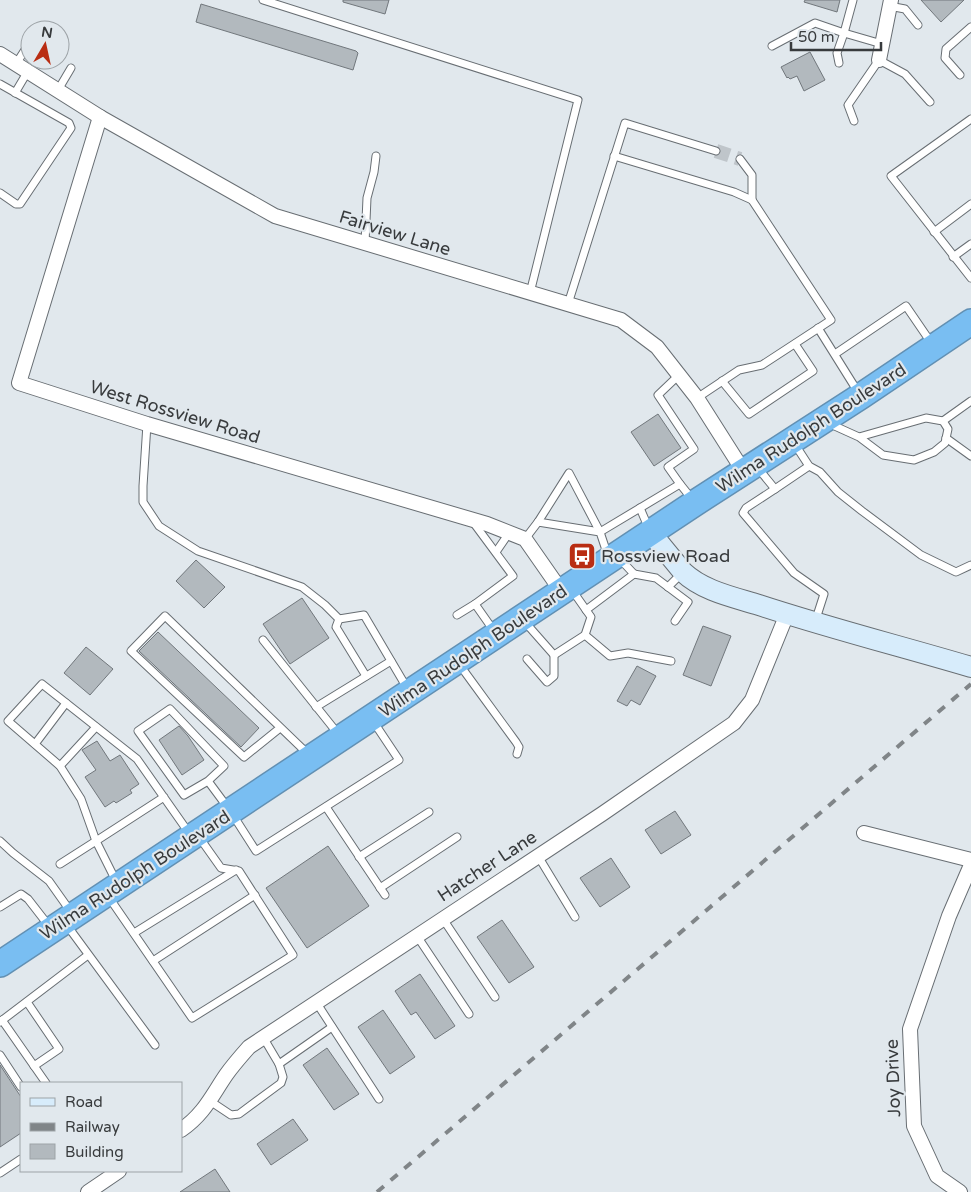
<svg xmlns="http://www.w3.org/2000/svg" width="971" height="1192" viewBox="0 0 971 1192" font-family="'Varela Round',sans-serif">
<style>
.building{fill:#b2b9be;stroke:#71777c}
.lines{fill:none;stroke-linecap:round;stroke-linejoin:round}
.street-tunnel{stroke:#bfc5ca;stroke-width:14;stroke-dasharray:14 7;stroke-linecap:butt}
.lane-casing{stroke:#686e73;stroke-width:9}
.street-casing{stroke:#686e73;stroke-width:16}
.secondary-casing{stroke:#686e73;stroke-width:22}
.highway-casing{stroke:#6290b3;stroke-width:28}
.lane{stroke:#fff;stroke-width:7}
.street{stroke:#fff;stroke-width:14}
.secondary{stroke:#d7ecfb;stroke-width:20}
.highway{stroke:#79bef2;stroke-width:25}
.rail{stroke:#808588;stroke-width:4;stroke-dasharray:9 9;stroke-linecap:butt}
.labels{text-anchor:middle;stroke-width:4.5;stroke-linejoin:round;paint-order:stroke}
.street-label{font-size:18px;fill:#383b3d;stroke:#e1e8ed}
.poi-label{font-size:18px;fill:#383b3d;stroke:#e1e8ed;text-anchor:start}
</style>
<rect width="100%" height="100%" fill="#e1e8ed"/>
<g class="building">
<polygon points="343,0 389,0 385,14 343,2"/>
<polygon points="805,0 840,0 837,12 804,2"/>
<polygon points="921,0 964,0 941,22"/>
<polygon points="201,4 356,51 358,53 353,70 196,22"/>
<polygon points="810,52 825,80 804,91 797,76 790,79 788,77 787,78 781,67"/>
<polygon points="658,414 681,448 654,466 631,432"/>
<polygon points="196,560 225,587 204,608 176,581"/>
<polygon points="302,598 329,638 290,664 263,624"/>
<polygon points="703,626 731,636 711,686 683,675"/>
<polygon points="158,632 259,728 241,747 139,651"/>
<polygon points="86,647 113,669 90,695 64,673"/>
<polygon points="637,666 656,676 640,705 631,700 627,706 617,701"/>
<polygon points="179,726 188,736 204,760 182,775 159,740"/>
<polygon points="97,741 110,761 120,755 139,784 130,790 132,793 116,803 114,801 105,807 85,777 96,770 82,750"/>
<polygon points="675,811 691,835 661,854 645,830"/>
<polygon points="328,846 369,906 307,948 266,888"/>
<polygon points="611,858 630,887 600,907 580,878"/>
<polygon points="502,920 534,967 509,983 477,937"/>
<polygon points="420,974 455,1026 435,1039 416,1012 411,1015 395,991"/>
<polygon points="383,1010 415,1057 390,1074 358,1027"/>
<polygon points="327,1048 359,1094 334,1110 303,1065"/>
<polygon points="0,1065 21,1097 21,1133 0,1147"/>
<polygon points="293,1119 308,1140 271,1165 257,1144"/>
<polygon points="215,1169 230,1192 180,1192"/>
</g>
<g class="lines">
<polyline class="street-tunnel" points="716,151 740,159"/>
<g class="lane-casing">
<g id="lane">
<polyline points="263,0 578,100 530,293"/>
<polyline points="889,6 905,9 918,25"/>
<polyline points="772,46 815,23 844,33 853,0"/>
<polyline points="839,63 837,53 844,33 882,44"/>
<polyline points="16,64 30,42"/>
<polyline points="960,75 945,58 946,49 971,27"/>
<polyline points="0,84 69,123 71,128 20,204 16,204 0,193"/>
<polyline points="58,90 71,68"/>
<polyline points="15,93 28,71"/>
<polyline points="971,119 891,176 971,278"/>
<polyline points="854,121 848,105 879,60 905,74 930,102"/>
<polyline points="614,156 734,192 752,200 831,320 762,365 739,370 697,398"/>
<polyline points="740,159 752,175 752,200"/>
<polyline points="934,232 971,204"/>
<polyline points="365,243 367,198 374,172 376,156"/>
<polyline points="953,257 971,244"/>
<polyline points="568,304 625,123 716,151"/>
<polyline points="818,328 858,392"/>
<polyline points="835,354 906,306 932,344"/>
<polyline points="722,381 749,414 813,371 795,344"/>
<polyline points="943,421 971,401"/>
<polyline points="828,423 859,437 926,418 943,421 948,429 945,443 934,452 914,460 883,455 859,437"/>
<polyline points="147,424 143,486 143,502 159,526 198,551 302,587 325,605 339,619"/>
<polyline points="946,438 971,456"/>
<polyline points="794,443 809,466 820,472 838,492 862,511 921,555 956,572 971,565"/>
<polyline points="757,467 775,489 809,466"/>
<polyline points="680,484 692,499"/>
<polyline points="775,489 746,508 743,513 794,573 824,594 815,622"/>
<polyline points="640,508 649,529"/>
<polyline points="473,522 513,576 475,604 494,631"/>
<polyline points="538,522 600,532 608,556"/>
<polyline points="525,539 538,522 569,473 600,532 680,484 668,467 694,449 658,395 679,375"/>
<polyline points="496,552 509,533"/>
<polyline points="634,574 656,578 688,602 675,621"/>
<polyline points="668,587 682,573"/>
<polyline points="586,610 634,574 619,558"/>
<polyline points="457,615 475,604"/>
<polyline points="339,619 364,615 407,688"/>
<polyline points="339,619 336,627 366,676"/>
<polyline points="524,621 554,655 585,635 591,617 572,590"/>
<polyline points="585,635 610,656 628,653 671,661"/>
<polyline points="263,640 339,735"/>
<polyline points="527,659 547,682 554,676 554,655"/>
<polyline points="459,664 516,742 519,747 517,754"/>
<polyline points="316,707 391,661"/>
<polyline points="280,728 244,757 131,651 165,616 308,754"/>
<polyline points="35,744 66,703"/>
<polyline points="60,766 96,727"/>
<polyline points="208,781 224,766 170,709 138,731 184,795 208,781 231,812 256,851 399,760 373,721"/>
<polyline points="164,797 96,841 81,799 60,766 8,721 42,684 137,759 189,833"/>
<polyline points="326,807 385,895"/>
<polyline points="0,841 13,853 49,881 71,912"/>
<polyline points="538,856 575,917"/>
<polyline points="359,857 429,812"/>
<polyline points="60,864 96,841 116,881"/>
<polyline points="380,888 457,837"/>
<polyline points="108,896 192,1018 293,955 239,871 221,868 199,837"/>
<polyline points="0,907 21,894 28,899 49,926"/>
<polyline points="443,919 495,997"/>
<polyline points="66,924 155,1045"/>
<polyline points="134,933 236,870"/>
<polyline points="417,936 469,1014"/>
<polyline points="153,961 255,895"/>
<polyline points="27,1002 59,1049 34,1066"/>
<polyline points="316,1002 379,1099"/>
<polyline points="2,1020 46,1083"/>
<polyline points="0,1022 88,955"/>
<polyline points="263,1037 279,1064 332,1027"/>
<polyline points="0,1055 21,1087"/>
<polyline points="210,1101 231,1115 239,1114 281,1083 283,1077 279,1064"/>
<polyline points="0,1173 21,1159"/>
</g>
</g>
<g class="street-casing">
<g id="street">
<polyline points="0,54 100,117 275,216 621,320 657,347 697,398 744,472"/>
<polyline points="879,60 891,0"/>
<polyline points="100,117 19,383 147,424 487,524 525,539 562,592"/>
<polyline points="864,833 971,860"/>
<path d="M181,1130C204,1114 211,1097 226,1075C233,1065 241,1056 249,1047L602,814L734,723L752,700L787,614"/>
<polyline points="88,1192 119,1171"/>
<polyline points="960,1192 937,1176 914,1126 910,1029 949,916 971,865"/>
</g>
</g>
<g class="secondary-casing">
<path id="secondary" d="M651,533L683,572C703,591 733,597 759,605C829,628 900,646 971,667"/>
</g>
<g class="highway-casing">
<polyline id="highway" points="0,964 695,503 861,396 971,322"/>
</g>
<use href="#lane" class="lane"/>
<use href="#street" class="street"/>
<use href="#secondary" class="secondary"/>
<use href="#highway" class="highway"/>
<polyline class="rail" points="377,1192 971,684"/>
</g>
<defs>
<g id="bus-square" transform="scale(1.4375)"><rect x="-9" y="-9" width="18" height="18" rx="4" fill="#b92d13" stroke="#e1e8ed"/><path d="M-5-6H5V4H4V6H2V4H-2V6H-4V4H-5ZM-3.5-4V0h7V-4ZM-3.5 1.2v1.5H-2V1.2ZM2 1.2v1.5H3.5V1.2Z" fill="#fff"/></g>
</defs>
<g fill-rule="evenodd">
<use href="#bus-square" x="582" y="556"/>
</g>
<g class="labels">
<g class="street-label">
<text transform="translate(395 233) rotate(17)" y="6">Fairview Lane</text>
<text transform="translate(175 412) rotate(17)" y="6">West Rossview Road</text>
<text transform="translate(811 428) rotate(-33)" y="6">Wilma Rudolph Boulevard</text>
<text transform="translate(473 651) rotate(-34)" y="6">Wilma Rudolph Boulevard</text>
<text transform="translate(487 866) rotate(-33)" y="6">Hatcher Lane</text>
<text transform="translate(135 875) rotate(-33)" y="6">Wilma Rudolph Boulevard</text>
<text transform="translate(893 1078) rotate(-92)" y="6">Joy Drive</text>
</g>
<g class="poi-label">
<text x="601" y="562">Rossview Road</text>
</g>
</g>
<rect x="20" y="1082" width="162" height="90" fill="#e1e8ed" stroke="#9da3a7"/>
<rect x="30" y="1098" width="25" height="8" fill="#d7ecfb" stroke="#9da3a7"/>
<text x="65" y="1107" font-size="15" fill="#383b3d">Road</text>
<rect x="30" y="1123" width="25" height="8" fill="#808588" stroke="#9da3a7"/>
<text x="65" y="1132" font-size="15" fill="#383b3d">Railway</text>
<rect x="30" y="1144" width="25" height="15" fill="#b2b9be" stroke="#9da3a7"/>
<text x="65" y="1157" font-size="15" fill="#383b3d">Building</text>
<g transform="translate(45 45) rotate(9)"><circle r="24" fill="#e1e8ed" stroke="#9da3a7"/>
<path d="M0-4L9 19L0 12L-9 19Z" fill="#b92d13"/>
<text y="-8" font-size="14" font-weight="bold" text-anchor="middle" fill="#383b3d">N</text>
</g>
<path d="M791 42v8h90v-8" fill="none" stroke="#383b3d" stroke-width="2.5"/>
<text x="798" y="42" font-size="15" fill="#383b3d" stroke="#e1e8ed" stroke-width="4" paint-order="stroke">50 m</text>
</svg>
